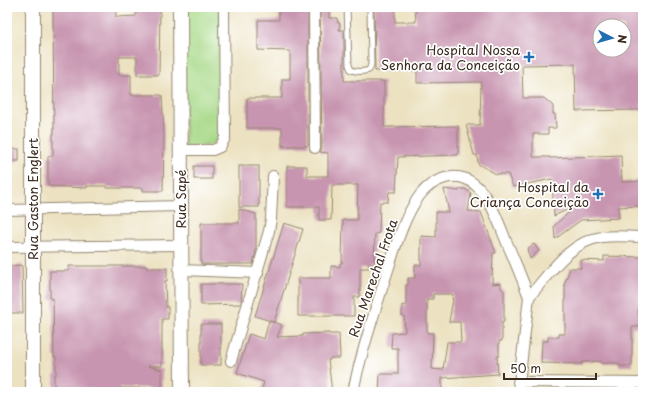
<svg xmlns="http://www.w3.org/2000/svg" width="650" height="399" viewBox="0 0 650 399" font-family="'Playpen Sans',sans-serif">
<style>
.green{fill:#a7d987;stroke:#718252}
.building{fill:#c895b0;fill-rule:evenodd}
.lines{fill:none;stroke-linecap:round;stroke-linejoin:round}
.lane-casing{stroke:#948670;stroke-width:7}
.street-casing{stroke:#948670;stroke-width:12}
.secondary-casing{stroke:#948670;stroke-width:16}
.lane{stroke:#fff;stroke-width:5}
.street{stroke:#fff;stroke-width:10}
.secondary{stroke:#fff;stroke-width:14}
.poi-dot{fill:#1f6fb2;stroke:#fff;stroke-width:1.5}
.labels{text-anchor:middle;stroke-width:3.5;stroke-linejoin:round;paint-order:stroke}
.poi-label{font-size:13px;fill:#3b2a1e;stroke:#fff;text-anchor:end}
.street-label{font-size:13px;fill:#3b2a1e;stroke:#fff}
</style>
<rect width="100%" height="100%" fill="#fff"/>
<filter id="ink" filterUnits="userSpaceOnUse"><feTurbulence type="fractalNoise" baseFrequency=".025" numOctaves="2"/><feDisplacementMap in="SourceGraphic" scale="8" xChannelSelector="R" yChannelSelector="G"/><feConvolveMatrix kernelMatrix="1 2 1 2 8 2 1 2 1" color-interpolation-filters="sRGB"/></filter>
<filter id="wash" filterUnits="userSpaceOnUse"><feTurbulence type="fractalNoise" baseFrequency=".012" numOctaves="4" result="noise"/><feDisplacementMap in="SourceGraphic" scale="16" xChannelSelector="R" yChannelSelector="G"/><feGaussianBlur stdDeviation="0.9" result="paint"/><feColorMatrix in="noise" values="0 0 0 0 0 0 0 0 0 0 0 0 0 0 0 0 0 1.4 0 .05"/><feComposite in="paint" operator="in"/></filter>
<g filter="url(#wash)">
<rect width="100%" height="100%" fill="#ece2c1"/>
<polygon class="green" points="184,7 220,7 220,137 210,145 185,147"/>
<g id="blocks">
<g class="building">
<polygon points="53,7 116,7 116,17 136,16 136,7 160,7 159,75 137,75 137,57 119,57 119,75 131,75 131,95 162,95 164,134 163,191 143,191 143,188 107,188 107,186 87,186 87,188 48,186 48,156 53,156 53,134 54,134"/>
<polygon points="279,7 308,7 308,146 282,146 282,128 247,128 247,98 282,98 282,79 290,79 290,51 258,50 258,20 279,20"/>
<polygon points="320,7 329,7 329,18 337,18 338,23 340,23 339,30 344,30 344,81 384,81 384,127 458,126 458,155 398,157 396,192 389,192 388,202 380,202 379,233 375,234 374,264 369,264 369,268 360,268 360,297 354,297 354,316 298,316 298,278 331,278 331,266 340,267 340,263 342,263 343,220 357,220 358,185 332,185 331,220 319,220 319,207 287,207 287,166 307,166 307,176 328,176 328,153 320,152 322,148"/>
<path d="M374,7H395V22H416L415,7H640L642,110L576,111L575,64L522,65L523,98H544L553,106V114H555L556,128H548V134H533V157H550V158L621,155L622,182L643,181V206L618,207L619,218L581,220L555,239L554,226L577,205L554,216L552,179L513,187L508,174H496L478,164L477,155H474L466,125H480L481,82L417,83V71H375ZM600,26H624V50H600Z"/>
<rect x="7" y="149" width="12" height="12"/>
<rect x="194" y="166" width="18" height="13"/>
<rect x="239" y="166" width="20" height="41"/>
<path d="M444,189L459,191L460,189H465L471,193L468,211L481,212L496,253H493L492,284L501,283V288L504,291V322H502V341H499V356H497L498,374L442,378V392H379L380,374H398V348H391L392,333L405,332L404,316H402V305L406,306V285H408V278H415V265H421V236L436,237V212H449ZM433,294H453L452,299H453L449,322H460L461,342H447L443,370L432,369L433,333H427V299H433Z"/>
<polygon points="239,209 256,214 256,251 253,264 201,264 201,223 239,223"/>
<polygon points="284,223 303,229 274,322 255,316"/>
<polygon points="534,244 539,251 530,259 527,249"/>
<polygon points="604,256 643,257 643,309 638,309 639,327 632,327 632,366 619,366 619,363 601,363 601,361 582,362 582,364 541,363 542,341 548,341 548,337 559,337 559,334 565,334 565,285 564,285 570,268 581,268 581,260 604,261"/>
<polygon points="22,265 23,313 7,313 7,266"/>
<polygon points="69,266 146,266 146,268 167,268 167,281 165,281 166,307 168,307 168,319 162,319 162,366 148,366 162,370 162,392 150,392 150,388 119,388 119,392 93,392 93,389 64,389 64,392 54,392 54,375 56,375 56,357 54,357 53,299 50,299 50,271 69,271"/>
<polygon points="201,284 242,284 241,304 201,305"/>
<polygon points="269,321 282,325 277,337 303,336 303,334 329,333 329,334 339,334 340,358 330,358 330,360 328,360 332,392 261,392 264,382 237,373 249,334 264,339"/>
<rect x="201" y="324" width="20" height="41"/>
</g>
</g>
</g>
<g filter="url(#ink)">
<use href="#blocks" fill-opacity="0" stroke="#948670" stroke-width="1"/>
<g class="lines">
<g class="lane-casing">
<path id="lane" d="M347,7L349,65L351,70C357,72 363,72 369,70L371,65L370,7"/>
</g>
<g class="street-casing">
<g id="street">
<polyline points="314,7 315,148"/>
<polyline points="180,150 213,150 220,147 225,138 224,7"/>
<polyline points="7,210 181,206"/>
<polyline points="7,247 181,245"/>
<polyline points="181,270 258,273"/>
<path d="M529,297C549,274 570,241 602,237C615,235 630,237 643,237"/>
<polyline points="231,361 269,231 271,219 273,176"/>
<polyline points="518,382 643,383"/>
<path d="M353,392C361,352 374,314 386,276C395,249 403,218 420,195C433,179 455,170 473,183C491,197 499,224 507,243C515,261 522,279 529,297"/>
<polyline points="518,392 529,297"/>
</g>
</g>
<g class="secondary-casing">
<g id="secondary">
<polyline points="180,7 182,392"/>
<polyline points="33,392 33,7"/>
</g>
</g>
<use href="#lane" class="lane"/>
<use href="#street" class="street"/>
<use href="#secondary" class="secondary"/>
</g>
</g>
<g class="poi-dot">
<path d="M527 51h4v4h4v4h-4v4h-4v-4h-4v-4h4z"/>
<path d="M596 188h4v4h4v4h-4v4h-4v-4h-4v-4h4z"/>
</g>
<g class="labels">
<g class="poi-label">
<text x="520" y="55">Hospital Nossa<tspan x="520" dy="15">Senhora da Conceição</tspan></text>
<text x="589" y="192">Hospital da<tspan x="589" dy="15">Criança Conceição</tspan></text>
</g>
<g class="street-label">
<text transform="translate(33 199) rotate(-90)" y="5">Rua Gaston Englert</text>
<text transform="translate(181 199) rotate(-90)" y="5">Rua Sapé</text>
<text transform="translate(373 278) rotate(-71)" y="5">Rua Marechal Frota</text>
</g>
</g>
<rect width="650" height="399" fill="none" stroke="#fff" stroke-width="24"/>
<g transform="translate(612 38) rotate(96)"><circle r="19" fill="#ffffff" stroke="#b1aaa5"/>
<path d="M0-3L7 15L0 10L-7 15Z" fill="#1f6fb2"/>
<text y="-6" font-size="11" font-weight="bold" text-anchor="middle" fill="#3b2a1e">N</text>
</g>
<path d="M504 373v6h92v-6" fill="none" stroke="#3b2a1e" stroke-width="2"/>
<text x="510" y="373" font-size="12" fill="#3b2a1e" stroke="#ffffff" stroke-width="3" paint-order="stroke">50 m</text>
</svg>
